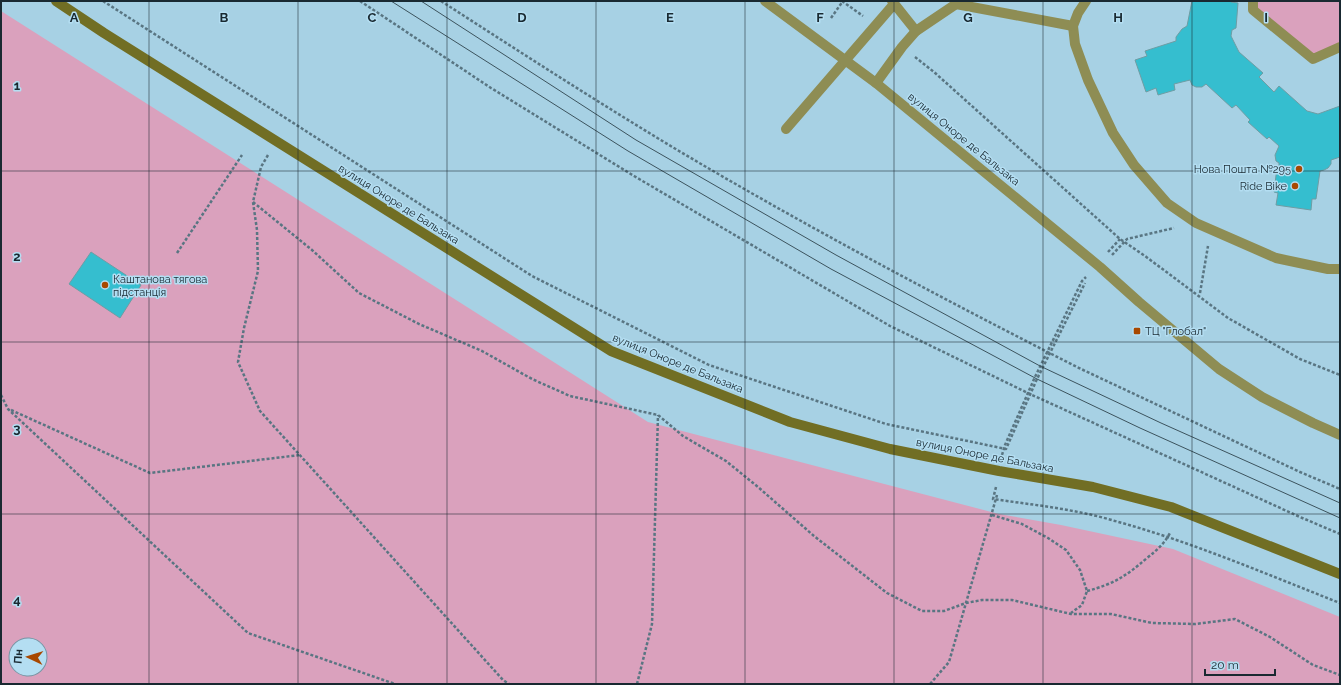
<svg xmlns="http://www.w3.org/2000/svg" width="1341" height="685" viewBox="0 0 1341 685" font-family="Raleway,sans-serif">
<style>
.green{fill:#daa1bd;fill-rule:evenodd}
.building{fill:#35becf;stroke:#6e9da4}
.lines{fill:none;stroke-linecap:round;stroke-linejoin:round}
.path{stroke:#597582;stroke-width:2.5;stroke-dasharray:3 2;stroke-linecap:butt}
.service{stroke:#8e8d54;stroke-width:10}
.tertiary{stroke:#8e8d54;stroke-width:10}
.secondary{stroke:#716e24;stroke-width:10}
.tram{stroke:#3c535d;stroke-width:1}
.grid{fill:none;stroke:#192931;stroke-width:1;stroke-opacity:0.55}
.poi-dot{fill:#a84800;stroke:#b4def2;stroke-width:1.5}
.labels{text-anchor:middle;stroke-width:3;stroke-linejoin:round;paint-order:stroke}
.street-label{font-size:11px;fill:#192931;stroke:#b4def2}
.poi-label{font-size:11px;fill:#192931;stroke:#b4def2;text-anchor:end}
.grid-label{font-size:13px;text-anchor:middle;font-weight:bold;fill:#192931;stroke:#b4def2;stroke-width:3;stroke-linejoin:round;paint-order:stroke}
</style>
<rect width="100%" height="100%" fill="#a7d1e4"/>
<g class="green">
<polygon points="1253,1 1340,1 1340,47 1313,59 1253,10"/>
<path d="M1,11L648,422L999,514L1061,525L1173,549L1340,617V684H1ZM16,645H40V669H16Z"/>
</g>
<g class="building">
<polygon points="1192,1 1231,1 1231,2 1238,3 1236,28 1232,30 1231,36 1239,52 1263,73 1259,77 1274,92 1279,86 1307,111 1318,114 1340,106 1340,157 1331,160 1331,164 1328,168 1324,170 1320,171 1316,199 1312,199 1311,210 1276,205 1278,193 1274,192 1277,167 1279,167 1279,163 1276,161 1275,155 1279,146 1269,137 1267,139 1248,122 1250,120 1236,105 1232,108 1206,84 1202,87 1196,87 1192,85 1190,80 1174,84 1175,90 1158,95 1156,88 1146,92 1135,60 1147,56 1145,51 1176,41 1176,37 1182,29 1187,26"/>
<polygon points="91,252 141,285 120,318 69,284"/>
</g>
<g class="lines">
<g class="path">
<polyline points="103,1 532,276 709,365 886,424 1006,449 1037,379 1085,283"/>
<polyline points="360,1 491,88 634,176 890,326 1030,394 1300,517 1340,534"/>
<path d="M441,1C520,52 599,103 679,151C809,228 945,300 1079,368L1300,472L1340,489"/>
<polyline points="842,1 863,16"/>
<polyline points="831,18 843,1"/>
<polyline points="915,57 934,72 1120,239 1145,256 1228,318 1300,359 1340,375"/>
<polyline points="268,155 261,167 253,202 257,230 258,271 244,328 238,362 260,411 503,680 509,684"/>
<polyline points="253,202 312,250 359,293 419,324 482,351 532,379 570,396 658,415 683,436 726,461 758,487 814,536 887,593 922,611 944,611 966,603 982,600 1012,600 1071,614 1111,614 1152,623 1195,624 1235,619 1270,637 1313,665 1340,675"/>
<polyline points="1108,252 1120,239"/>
<polyline points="177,253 242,155"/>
<polyline points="1112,255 1127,239 1174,228"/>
<polyline points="1200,293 1208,246"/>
<polyline points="1,395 8,409 248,633 395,684"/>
<polyline points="11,410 150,473 300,455"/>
<polyline points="1002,455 1005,445 1035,377 1082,281 1086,277"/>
<path d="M996,487L993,499C1034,505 1075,509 1115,521C1192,542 1266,574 1340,603"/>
<polyline points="992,515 1022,524 1048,538 1066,550 1080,570 1087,591 1082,605 1071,613"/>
<path d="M1087,591C1114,584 1126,576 1147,558C1157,550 1164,544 1170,533"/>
<polyline points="637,684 652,624 658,415"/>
<polyline points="930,684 949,662 997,495"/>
</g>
<g class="service">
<polyline points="892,1 916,31"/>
<polyline points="1086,1 1078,13 1073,26 1075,44 1088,80 1113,133 1134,165 1167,203 1196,223 1276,258 1328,269 1340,269"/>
<polyline points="1253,1 1253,10 1313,59 1340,47"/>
<polyline points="956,4 1073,26"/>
<polyline points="876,83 902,47 916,31 956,4 959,1"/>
<polyline points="786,129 894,4"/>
</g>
<polyline class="tertiary" points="765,1 876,83 1100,267 1139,302 1219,369 1262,397 1313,423 1340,435"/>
<polyline class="secondary" points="56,1 104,33 611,351 790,422 890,449 999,471 1093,487 1171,507 1340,574"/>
<g class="tram">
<polyline points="391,1 628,151 831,269 1037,379 1140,428 1340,518"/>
<polyline points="421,1 636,140 836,255 1040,366 1161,423 1340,503"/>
</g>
</g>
<path class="grid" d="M149,1V684M298,1V684M447,1V684M596,1V684M745,1V684M894,1V684M1043,1V684M1192,1V684M1,171H1340M1,342H1340M1,514H1340"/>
<g class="poi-dot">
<circle cx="1299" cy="169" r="4"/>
<circle cx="1295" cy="186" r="4"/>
<circle cx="105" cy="285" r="4"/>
<rect x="1133" y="327" width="8" height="8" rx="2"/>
</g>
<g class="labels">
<g class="street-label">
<text transform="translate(964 139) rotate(39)" y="4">вулиця Оноре де Бальзака</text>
<text transform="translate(399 204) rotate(32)" y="4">вулиця Оноре де Бальзака</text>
<text transform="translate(678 363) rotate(22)" y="4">вулиця Оноре де Бальзака</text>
<text transform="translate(985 455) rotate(11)" y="4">вулиця Оноре де Бальзака</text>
</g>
<g class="poi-label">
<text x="1291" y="173">Нова Пошта №295</text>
<text x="1287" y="190">Ride Bike</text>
<text x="113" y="283" text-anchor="start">Каштанова тягова<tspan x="113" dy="13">пiдстанцiя</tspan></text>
<text x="1145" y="335" text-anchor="start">ТЦ "Глобал"</text>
</g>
</g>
<g class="grid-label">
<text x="74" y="22">A</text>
<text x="224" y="22">B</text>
<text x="372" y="22">C</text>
<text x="522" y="22">D</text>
<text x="670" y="22">E</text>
<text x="820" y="22">F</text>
<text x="968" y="22">G</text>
<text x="1118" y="22">H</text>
<text x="1266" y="22">I</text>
<text x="17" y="90">1</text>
<text x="17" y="261">2</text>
<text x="17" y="433">3</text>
<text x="17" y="604">4</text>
</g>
<rect width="1341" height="685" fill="none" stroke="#192931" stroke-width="4"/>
<g transform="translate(28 657) rotate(274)"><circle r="19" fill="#b4def2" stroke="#7696a5"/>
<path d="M0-3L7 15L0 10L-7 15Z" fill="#a84800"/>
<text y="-6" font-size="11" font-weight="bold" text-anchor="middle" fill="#192931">Пн</text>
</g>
<path d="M1205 669v6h70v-6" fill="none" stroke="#192931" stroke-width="2"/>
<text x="1211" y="669" font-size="12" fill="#192931" stroke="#b4def2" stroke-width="3" paint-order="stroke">20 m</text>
</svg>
